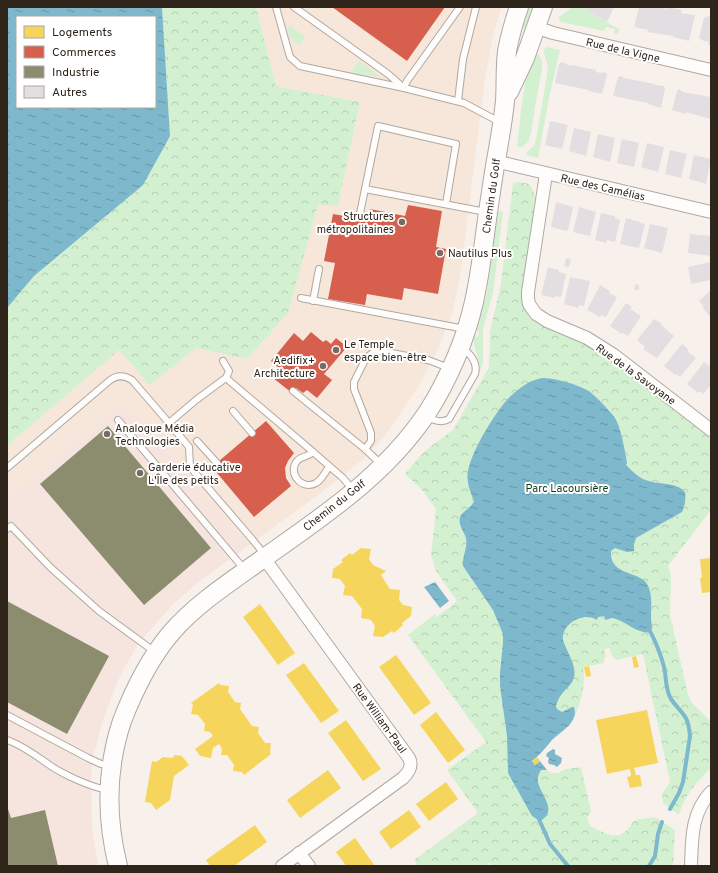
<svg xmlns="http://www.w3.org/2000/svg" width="718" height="873" viewBox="0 0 718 873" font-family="Overpass,sans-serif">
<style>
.built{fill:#f6e7da}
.industrial{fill:#f6e5de}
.green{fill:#d3f0d1}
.forest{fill:url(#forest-crowns)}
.water{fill:url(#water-ripples);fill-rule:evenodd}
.homes{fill:#f6d55c}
.shops{fill:#d6604d}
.industry{fill:#8c8c6e}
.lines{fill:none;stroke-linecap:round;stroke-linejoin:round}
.stream{stroke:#7eb8cd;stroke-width:4}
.building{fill:#e3dee2}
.lane-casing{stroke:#b0a8a1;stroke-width:8}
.street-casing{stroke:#b0a8a1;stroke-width:14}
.secondary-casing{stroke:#b0a8a1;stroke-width:20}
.lane{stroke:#fefdfc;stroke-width:6}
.street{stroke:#fefdfc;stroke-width:12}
.secondary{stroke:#fefdfc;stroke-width:18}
.poi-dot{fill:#766c64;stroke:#fff;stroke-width:1.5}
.labels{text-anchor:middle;stroke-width:4;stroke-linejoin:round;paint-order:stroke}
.street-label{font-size:11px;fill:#30251b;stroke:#fff}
.poi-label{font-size:11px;fill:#30251b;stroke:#fff;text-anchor:start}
.park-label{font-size:11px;fill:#0f3b1a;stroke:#fff}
</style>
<defs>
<pattern id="forest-crowns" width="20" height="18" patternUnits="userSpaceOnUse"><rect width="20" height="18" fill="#d3f0d1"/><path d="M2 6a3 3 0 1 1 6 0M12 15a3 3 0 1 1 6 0" fill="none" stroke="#b5ceb3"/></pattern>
<pattern id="water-ripples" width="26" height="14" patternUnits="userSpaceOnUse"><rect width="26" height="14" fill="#7eb8cd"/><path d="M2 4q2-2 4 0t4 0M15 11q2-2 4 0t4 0" fill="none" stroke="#6895a6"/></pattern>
</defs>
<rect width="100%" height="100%" fill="#f8f1eb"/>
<polygon class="built" points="256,7 502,7 493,35 485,79 460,277 452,314 435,356 417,389 394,423 383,438 362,460 330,486 248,546 124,400 7,498 7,446 119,350 150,385 196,348 247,359 288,313 318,203 338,206 360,102 276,86"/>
<polygon class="industrial" points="124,400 248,546 200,581 174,603 138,644 121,674 113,693 102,723 94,754 91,777 92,828 98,866 7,866 7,498"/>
<g class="green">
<polygon points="528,7 535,7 526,29 521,27"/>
<polygon points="572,7 589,7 587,10 620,30 617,34 614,34 615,29 606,27 604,31 561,22 559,20 559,17"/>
<polygon points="290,25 305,37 299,45 289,37 288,28"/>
<path d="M548,47L560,50L549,98L538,158L527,155L526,153L534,146L536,140L548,69C548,62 543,55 544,49Z"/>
<path d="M536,54H538L542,61V69L536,101L531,133L528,142L522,147H517C520,126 523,69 536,54Z"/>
<polygon points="359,61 382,78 355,73 352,71"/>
<polygon points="498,211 503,212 493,293 483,329 483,361 481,370 474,344 474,336 478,337 479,331 477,331 487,292"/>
</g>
<g class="forest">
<polygon points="162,7 256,7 276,86 360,102 338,206 318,204 288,313 247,359 196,348 150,385 119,350 7,446 7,308 34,276 170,136"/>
<path d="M520,182L529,184L533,190L535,197L522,297V303L525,310L532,320L537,324L574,339L590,347L614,363L711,439V510L668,566L671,576L670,615L688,695L692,703L711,722V768C697,782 684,795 679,815L663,803L662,794L670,782L643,654L616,660L611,654L610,648L604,649L606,656L604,659V663L583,667C587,685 579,715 566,728C563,732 558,735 554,738C546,745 540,754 532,761L535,765L540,761L547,770L552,773H558L565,769L581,767L591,812L587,817L590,826C601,830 614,842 626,831C629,828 632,823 635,820L655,817L675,830L673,866H491L489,863L485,866H418L414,860L478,813L447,770L486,742L408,635L435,614L437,617L457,601L436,571L431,555L436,509L422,490L405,474L420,456L430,447L453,430L488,369L489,366L490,331L501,284L513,183Z"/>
</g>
<g class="water">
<path d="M7,7H162L170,136L143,185L34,276L7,308ZM17,17H155V107H17Z"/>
<path d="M542,378C556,378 575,384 587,390C593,393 612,413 615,418C621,428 625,451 627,463L626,465C633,472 640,479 649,481C662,485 676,482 685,492C686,500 685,505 682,512L636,538L634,544V551L627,552L615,548L611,551C609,576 640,571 647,584C653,594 651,607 651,617C651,623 653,627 651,632C640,635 627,623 616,619L612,618L605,620L604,616L598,617L597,620C584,611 561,624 563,640C567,654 582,671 570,685C563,693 559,695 556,706L557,709L562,712L572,707H574C579,723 561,731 552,740C546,747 540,755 532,761L535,765L540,761L547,770H541C539,774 537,777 538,782C540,794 559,811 540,821L532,816L508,773L507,736L500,686V673L503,643V634L493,610L463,566C462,557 468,547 466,538C464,531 458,526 460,517C463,510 471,509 474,501C470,491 466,482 468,471C471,452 498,406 513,394C522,386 531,380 542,378Z"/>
<polygon points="435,582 449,601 440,608 424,587"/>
<polygon points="553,749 555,750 555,754 562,758 561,763 557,767 554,765 549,764 548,762 549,758 546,756 547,753"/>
</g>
<g class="homes">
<polygon points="361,548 371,549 369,559 373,565 386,571 381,575 390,589 400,590 399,600 403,605 412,607 411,616 402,623 403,625 394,633 392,631 383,637 373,636 375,626 371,620 361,618 362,609 352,596 343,595 345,586 340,579 332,578 333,569 343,562 341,560 350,553 352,555"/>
<polygon points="711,558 711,592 702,593 700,578 702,578 700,559"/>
<polygon points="260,604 295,653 278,665 243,617"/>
<polygon points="396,655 431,703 414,715 379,667"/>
<polygon points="636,656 639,667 634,668 632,657"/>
<polygon points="304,663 339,711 321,723 286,675"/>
<polygon points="589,666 591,676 586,677 584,667"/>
<polygon points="219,683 220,685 229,686 228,692 235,702 241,703 240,709 252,726 259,727 258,733 265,743 271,743 270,752 271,754 244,775 242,772 233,771 234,765 227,755 221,755 222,749 219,744 213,748 211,758 200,756 195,749 213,736 210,732 204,731 205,724 198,715 191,714 193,705 191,703"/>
<polygon points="647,710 658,763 634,768 636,775 640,775 642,786 630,788 627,777 631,776 630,769 607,774 596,720"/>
<polygon points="436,712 465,750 448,763 420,725"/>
<polygon points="346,720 381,769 363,781 328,733"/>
<polygon points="175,755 182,756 189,765 174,776 170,800 156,810 151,803 145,802 152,761 156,762 163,757 172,758"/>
<polygon points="537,757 540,761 535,765 532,761"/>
<polygon points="328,770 341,788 300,818 287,800"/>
<polygon points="446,782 458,799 429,821 416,804"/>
<polygon points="409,810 421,827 391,849 379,832"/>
<polygon points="255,825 267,842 234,866 210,866 206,860"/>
<polygon points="355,838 375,866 346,866 336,852"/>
</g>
<g class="shops">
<polygon points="332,7 445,7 407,61"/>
<polygon points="408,205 442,211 436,247 446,249 438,294 404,288 402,300 367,294 365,305 328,299 335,263 324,261 333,214 368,220 370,209 405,216"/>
<polygon points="311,332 323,342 326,340 331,344 336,338 347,347 324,374 332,380 317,398 307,390 303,393 296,388 292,393 273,378 280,369 271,361 294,333 303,341"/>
<polygon points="266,421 294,453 288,461 285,468 286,478 291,486 254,517 212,467"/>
</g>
<g class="industry">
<polygon points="108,426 211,548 144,605 40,484"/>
<polygon points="7,601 109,656 67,734 7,702"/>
<polygon points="7,806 11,818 45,810 58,866 7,866"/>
</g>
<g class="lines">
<g class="stream">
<path d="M648,628C655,639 663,660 665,672C666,680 666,691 671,699C682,715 688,713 690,736L683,782L679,793L670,809"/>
<polyline points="538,817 550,844 568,866"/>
<polyline points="649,866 655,856 658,834 662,822"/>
</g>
</g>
<g class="building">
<polygon points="589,7 591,8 614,7 607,22 587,10"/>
<polygon points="639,7 658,7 666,9 667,7 682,10 681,13 695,15 689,41 673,37 673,36 647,32 648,30 634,27"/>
<polygon points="707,16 711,17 711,45 708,45 709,42 701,40 702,39 699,38 704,17 706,18"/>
<polygon points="562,62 570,66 571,65 596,70 596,72 601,73 605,72 607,75 602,94 589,91 589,90 555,83 559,64"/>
<polygon points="621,76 624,78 655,84 655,85 664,86 665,88 661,108 648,104 648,103 613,96 618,77"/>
<polygon points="679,89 683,92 711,97 711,119 686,112 686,114 672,110 677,91"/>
<polygon points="550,121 568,125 562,149 545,145"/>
<polygon points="574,128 591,132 586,156 569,151"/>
<polygon points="598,134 615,138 610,162 593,157"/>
<polygon points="622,139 639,143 634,167 617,163"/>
<polygon points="647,143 664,147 658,172 641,167"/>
<polygon points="670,150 687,154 681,178 665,174"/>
<polygon points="694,155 711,159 706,184 689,179"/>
<polygon points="556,202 573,207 568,230 566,231 551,227"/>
<polygon points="579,207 596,212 590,236 573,232"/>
<polygon points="601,213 615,216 615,218 620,220 615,242 607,240 606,243 595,240"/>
<polygon points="626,218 640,222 640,223 645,224 639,248 620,244"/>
<polygon points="650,224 668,228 662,253 644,248"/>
<polygon points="690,234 711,236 711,256 688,253"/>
<polygon points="566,258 571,259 569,267 564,266"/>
<polygon points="711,262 711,280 691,284 688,267"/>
<polygon points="548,267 559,270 559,272 566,274 561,297 555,296 555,298 541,295"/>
<polygon points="570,277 590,281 584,306 579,305 578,308 564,304"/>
<polygon points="635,284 639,285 639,290 634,290"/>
<polygon points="600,285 610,291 609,293 617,297 606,317 601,315 600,317 587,310"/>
<polygon points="711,290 711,316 710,317 703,308 704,307 699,301"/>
<polygon points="626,303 632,307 630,309 641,316 628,336 623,333 622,334 610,326"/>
<polygon points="654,319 661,323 661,325 674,336 657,358 643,349 645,347 637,340"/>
<polygon points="682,344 688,349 688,352 696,358 680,377 676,374 675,375 664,366"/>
<polygon points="704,362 711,367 711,385 703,394 700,391 698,393 687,384"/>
</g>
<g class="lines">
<g class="lane-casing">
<g id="lane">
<polyline points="276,7 290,57 300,66 404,88 388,74 294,7"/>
<polyline points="460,7 407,81 404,88 464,103 494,119 502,121"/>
<polyline points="458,101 463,59 476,7"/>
<polyline points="446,204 456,144 378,126 365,189 486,212"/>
<polyline points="359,218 365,189"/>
<polyline points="301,298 465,329"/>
<polyline points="313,301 319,269"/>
<polyline points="223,361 229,371 226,378"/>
<polyline points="293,391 365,449"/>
<polyline points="233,411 252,433"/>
<path d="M426,416C433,421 442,423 449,419L475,374C478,364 471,353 462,349"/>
<polyline points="118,420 245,570"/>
<polyline points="197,441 217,463"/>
<path d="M313,452C308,457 301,456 297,461C287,473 302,491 316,483C322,480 325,472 329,467"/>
<polyline points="382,465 365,449 371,441 371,433 354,389 354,382 366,358 375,351 381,351 428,360 449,368"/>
<path d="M7,468L109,381C116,375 124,375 132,380L169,423"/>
<polyline points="7,529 11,526 50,567 99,611 155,652"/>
<polyline points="263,557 260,549 252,539 190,467 189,447 169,423 196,400 223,380 226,378 305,445 343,478 353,490"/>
<polyline points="7,715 88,758 101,764 110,765"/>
<path d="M7,740C22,745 35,755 48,764C62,774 90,787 108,790"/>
</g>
</g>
<g class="street-casing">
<g id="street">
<polyline points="535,27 553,33 711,70"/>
<polyline points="495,161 711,212"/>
<polyline points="546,174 528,292 528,298 529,304 536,314 547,321 587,338 614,355 711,430"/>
<path d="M264,558L409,758C413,766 409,772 403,778L282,866"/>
<polyline points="299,853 309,866"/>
<path d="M691,866C692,839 691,813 711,792"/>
</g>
</g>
<g class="secondary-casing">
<g id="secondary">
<polyline points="509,92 525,58 543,7"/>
<path d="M118,866C106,818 106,769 122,721C134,690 149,659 171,633C196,604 230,582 261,560C325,515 395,469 435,400C455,365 470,327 477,287C483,255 486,223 491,192C495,162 502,132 505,101C506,85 505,68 507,51C510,36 514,21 519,7"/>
</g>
</g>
<use href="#lane" class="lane"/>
<use href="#street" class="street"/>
<use href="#secondary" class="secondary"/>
</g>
<g class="poi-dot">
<circle cx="402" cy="222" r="4"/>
<circle cx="440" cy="253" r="4"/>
<circle cx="336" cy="350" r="4"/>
<circle cx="323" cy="366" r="4"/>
<circle cx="107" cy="434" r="4"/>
<circle cx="140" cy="473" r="4"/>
</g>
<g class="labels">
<g class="street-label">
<text transform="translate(623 50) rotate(13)" y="4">Rue de la Vigne</text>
<text transform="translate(603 187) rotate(13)" y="4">Rue des Camélias</text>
<text transform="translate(491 196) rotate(-82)" y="4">Chemin du Golf</text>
<text transform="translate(636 374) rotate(36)" y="4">Rue de la Savoyane</text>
<text transform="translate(334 505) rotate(-38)" y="4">Chemin du Golf</text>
<text transform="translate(380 718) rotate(54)" y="4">Rue William-Paul</text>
</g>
<g class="poi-label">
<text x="394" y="220" text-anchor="end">Structures<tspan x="394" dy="13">métropolitaines</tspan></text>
<text x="448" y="257">Nautilus Plus</text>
<text x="344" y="348">Le Temple<tspan x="344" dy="13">espace bien-être</tspan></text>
<text x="315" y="364" text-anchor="end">Aedifix+<tspan x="315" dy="13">Architecture</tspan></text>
<text x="115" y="432">Analogue Média<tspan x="115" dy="13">Technologies</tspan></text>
<text x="148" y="471">Garderie éducative<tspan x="148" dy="13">L'Île des petits</tspan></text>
</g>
<g class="park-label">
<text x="567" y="492">Parc Lacoursière</text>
</g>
</g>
<rect width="718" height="873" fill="none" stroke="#30251b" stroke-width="16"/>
<rect x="16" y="16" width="140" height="92" fill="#ffffff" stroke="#aca8a4"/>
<rect x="24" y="26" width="20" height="12" fill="#f6d55c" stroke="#aca8a4"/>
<text x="52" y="36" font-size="12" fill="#30251b">Logements</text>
<rect x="24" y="46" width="20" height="12" fill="#d6604d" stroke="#aca8a4"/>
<text x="52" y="56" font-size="12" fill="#30251b">Commerces</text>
<rect x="24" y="66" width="20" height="12" fill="#8c8c6e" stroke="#aca8a4"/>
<text x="52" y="76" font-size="12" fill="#30251b">Industrie</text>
<rect x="24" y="86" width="20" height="12" fill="#e3dee2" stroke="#aca8a4"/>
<text x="52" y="96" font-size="12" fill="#30251b">Autres</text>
</svg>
